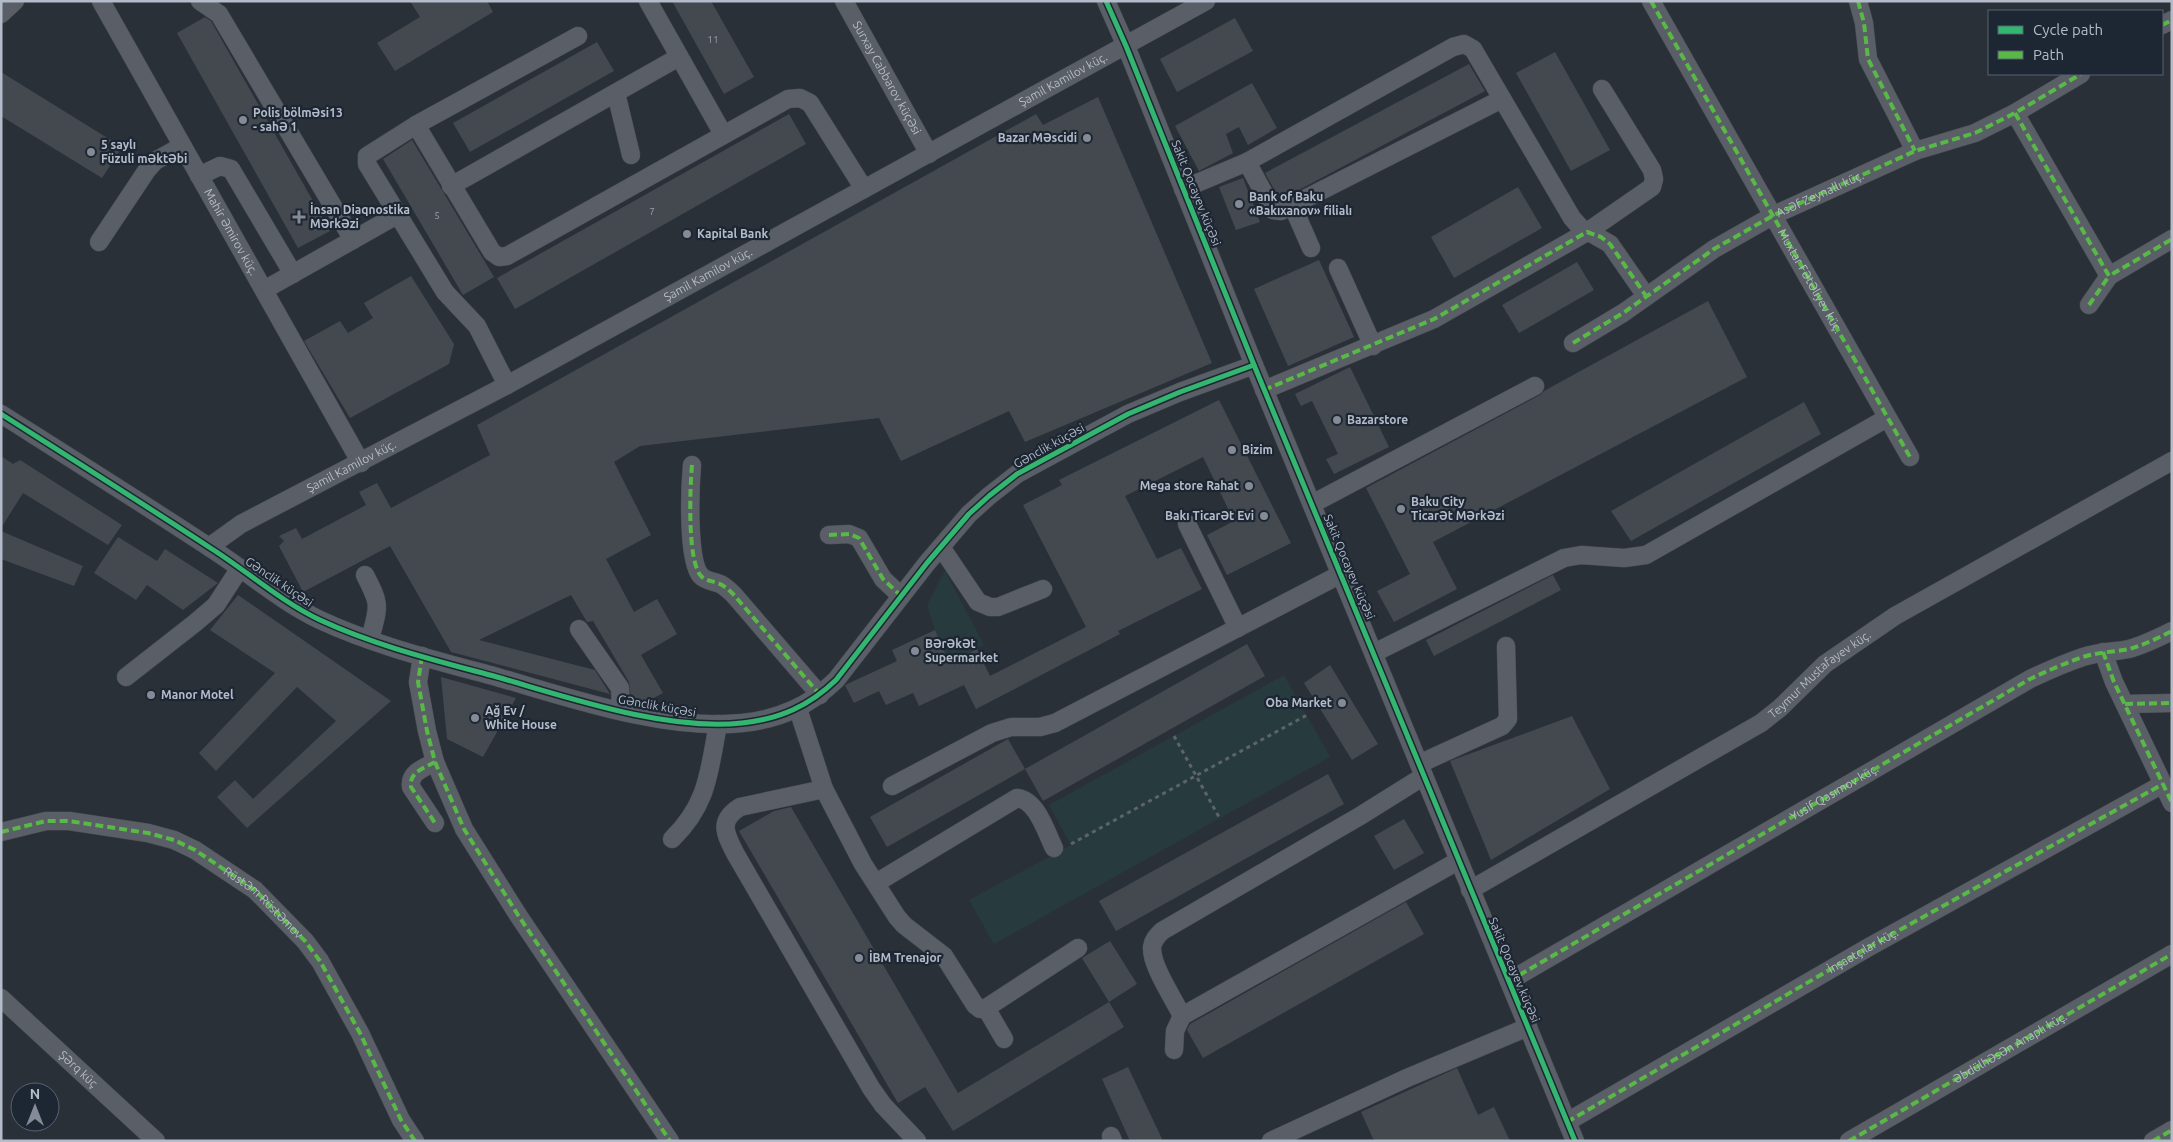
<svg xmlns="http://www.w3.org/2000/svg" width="2173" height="1142" viewBox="0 0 2173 1142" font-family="Ubuntu,sans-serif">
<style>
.green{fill:#273a3e}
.building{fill:#444950}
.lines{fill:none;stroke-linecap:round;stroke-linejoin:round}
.minor-casing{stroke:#484c53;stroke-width:19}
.path{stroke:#5d636a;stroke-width:3;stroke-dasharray:4 4;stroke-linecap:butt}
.minor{stroke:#5a5e66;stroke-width:18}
.quiet{stroke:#58b947;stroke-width:4;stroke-dasharray:8 4;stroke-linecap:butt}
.cycleway-casing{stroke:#1d2633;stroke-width:8}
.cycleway{stroke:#33b770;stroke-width:5}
.poi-dot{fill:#848b96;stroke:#1d2633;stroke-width:2}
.labels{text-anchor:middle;stroke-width:4.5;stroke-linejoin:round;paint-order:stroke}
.number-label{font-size:10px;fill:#989fab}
.street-label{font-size:12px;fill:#b4bcc9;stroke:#1d2633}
.poi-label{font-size:12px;font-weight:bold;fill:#b4bcc9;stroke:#1d2633;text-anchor:start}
</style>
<rect width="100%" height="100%" fill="#2a3038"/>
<g class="green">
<polygon points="945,571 984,645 949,662 935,630 927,605"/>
<polygon points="1284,675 1330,757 994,944 969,900 1071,845 1049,805"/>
</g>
<g class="building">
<polygon points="410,1 487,1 493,12 395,71 377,43 420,17"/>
<polygon points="672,1 711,1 754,77 724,94"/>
<polygon points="205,17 211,21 330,231 298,248 177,33"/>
<polygon points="1235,18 1253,51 1177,92 1160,59"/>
<polygon points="597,42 614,71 470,152 453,123"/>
<polygon points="1555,52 1610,150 1571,171 1516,73"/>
<polygon points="1469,64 1485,91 1280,200 1265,173"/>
<polygon points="1,72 122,147 102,178 1,116"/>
<polygon points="1252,83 1277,128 1248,145 1239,127 1226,134 1233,153 1199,171 1175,126"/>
<polygon points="1098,97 1212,363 1025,442 1009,411 901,461 879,418 640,446 614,462 651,535 606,559 634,612 657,599 677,634 641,655 663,693 641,705 639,701 631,699 629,682 593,621 587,622 571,595 479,640 595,670 610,694 451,652 390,546 303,592 279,546 284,541 279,536 296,528 302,539 366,505 359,492 377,483 391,508 490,455 477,425 1036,114 1043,125"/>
<polygon points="789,114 806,144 515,309 497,278"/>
<polygon points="412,140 494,277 463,295 383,159"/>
<polygon points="1243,178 1260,222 1236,230 1219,187"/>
<polygon points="1518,187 1542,228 1454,278 1431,237"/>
<polygon points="1319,260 1354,337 1288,366 1254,289"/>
<polygon points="1577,262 1594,290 1519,333 1502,305"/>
<polygon points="411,276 454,344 449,364 350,418 304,341 340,321 348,333 373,318 364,303"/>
<polygon points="1708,301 1747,377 1433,542 1457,589 1394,622 1377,591 1410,574 1366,488 1540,395 1544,391"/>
<polygon points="1350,367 1389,447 1334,474 1326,459 1338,454 1312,401 1301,406 1295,394"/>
<polygon points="1219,400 1291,543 1227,575 1207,535 1234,521 1203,457 1125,496 1157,559 1181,548 1202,589 1118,631 1120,634 976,709 964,685 919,706 913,693 886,705 879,691 854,703 845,685 897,661 892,650 935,630 949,662 977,649 990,676 1086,627 1023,505 1062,485 1059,480"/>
<polygon points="1804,402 1821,434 1631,541 1611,511"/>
<polygon points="1,456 13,464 20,460 122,525 108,545 23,493 1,528"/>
<polygon points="1,531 83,566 74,586 1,559"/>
<polygon points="118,537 157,561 165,549 218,583 183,610 147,585 136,600 94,573"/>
<polygon points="1553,575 1561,590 1434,656 1426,640"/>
<polygon points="238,595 391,701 247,828 217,797 235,780 253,799 336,721 297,687 216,771 199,753 275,673 210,630"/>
<polygon points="1247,644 1265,676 1043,801 1025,769"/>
<polygon points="1330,665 1378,744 1352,760 1304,683"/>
<polygon points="441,677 516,698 483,757 447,739"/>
<polygon points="1572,716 1610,789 1491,860 1450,761"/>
<polygon points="1008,739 1025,769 887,847 870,817"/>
<polygon points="1328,774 1344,804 1116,931 1099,901"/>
<polygon points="791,807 958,1093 1109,1002 1124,1027 953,1131 925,1087 898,1103 739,831 774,811"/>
<polygon points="1404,819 1424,853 1394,870 1374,836"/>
<polygon points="1406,902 1424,934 1203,1058 1187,1030 1190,1024"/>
<polygon points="1110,941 1137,984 1109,1002 1082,958"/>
<polygon points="1128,1067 1163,1141 1130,1141 1102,1079"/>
<polygon points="1457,1068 1478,1115 1494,1107 1510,1141 1374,1141 1361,1112"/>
</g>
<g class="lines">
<g class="minor-casing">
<g id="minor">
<path id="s1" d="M101,1L361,463"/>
<polyline points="200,1 219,14 353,240"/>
<polyline points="648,1 723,134"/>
<path id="s2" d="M844,1L929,154"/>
<polyline points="1106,1 1126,46 1254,365 1575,1141"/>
<polyline points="1651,1 1910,457"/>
<polyline points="1858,1 1864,23 1868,59 1915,151"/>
<polyline points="1,14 15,1"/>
<polyline points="2162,25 2172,20"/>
<polyline points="616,93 631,155"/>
<polyline points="2015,113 2109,276 2172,239"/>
<polyline points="416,125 492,252 499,257 507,256 788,99 800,98 810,103 864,189"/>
<polyline points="1247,162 1273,210 1281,211 1502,99"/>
<polyline points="199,176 220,166 231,169 293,274"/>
<polyline points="451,186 679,57"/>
<polyline points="1183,189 1247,162 1453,47 1464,44 1473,49 1572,218 1580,227 1610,244 1646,296"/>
<polyline points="1293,207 1311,248"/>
<polyline points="99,242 147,170 155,161 182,146"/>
<polyline points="1338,268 1373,346"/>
<polyline points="264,290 397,215"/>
<polyline points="2089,305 2109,276"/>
<polyline points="1573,343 1623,313 1714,249 1774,215 1915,151 1975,133 2015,113 2081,74"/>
<polyline points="507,385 477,326 445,292 367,164 367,156 416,125 578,36"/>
<polyline points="1264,390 1434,319 1587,232 1652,187 1654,179 1652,170 1602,89"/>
<path d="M1,414C72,459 142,503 212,549C248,572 282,602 320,620C376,646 438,661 497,677C570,698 666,731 742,723C780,719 809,706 836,680L927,563L969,514L989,496L1017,474L1128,414L1180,392L1254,365"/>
<path d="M692,465C690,487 687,561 701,576C707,582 716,581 722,585C727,588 731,592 734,595L820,695"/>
<polyline points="1312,504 1535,386"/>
<polyline points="1187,524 1238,628"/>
<polyline points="829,535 849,534 859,538 883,579 901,596"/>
<path id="s3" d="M209,547L241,524L507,385L1206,1"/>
<polyline points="941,547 978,602 990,607 998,607 1043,589"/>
<path d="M365,575C381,606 379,605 370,639"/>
<polyline points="579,629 620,688 621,710"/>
<polyline points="2103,652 2114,682 2172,803"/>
<polyline points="1374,653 1564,558 1581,555 1624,558 1646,555 1887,418"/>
<polyline points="422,656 418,682 427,731 435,762 464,829 518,915 670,1141"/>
<polyline points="126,677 195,623 216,605 240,568"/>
<polyline points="2125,704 2172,703"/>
<polyline points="798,709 824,789 863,864 897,917 904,925 944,956 975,1005 980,1009 986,1008 1078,948"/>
<path d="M435,762C424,768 409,772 411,787L435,823"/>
<polyline points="1419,764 1502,726 1508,719 1506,646"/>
<polyline points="892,786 992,733 1011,727 1040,727 1055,723 1341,574"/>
<path d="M824,789L740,807C718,821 725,833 735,853L871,1088L883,1105L917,1141"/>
<path id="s4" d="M1,832L46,821H69L148,833L174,840L195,850L255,890L305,941L320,961L360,1033L401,1120L415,1141"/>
<path d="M672,839C708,804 709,772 718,724"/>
<path d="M876,883L1017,798C1037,800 1046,832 1054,848"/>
<path id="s5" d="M1470,890L1761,723L1780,708L1825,664L1895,616L2172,461"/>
<path id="s6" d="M1509,981L2030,679C2047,671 2065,663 2083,657C2098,652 2114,652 2129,649C2144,645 2158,638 2172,631"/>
<path id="s7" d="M1,998L156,1141"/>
<polyline points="986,1008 1004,1039"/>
<polyline points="1182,1016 1458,861"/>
<path d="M1174,1050L1175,1031L1182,1016C1174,999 1151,966 1152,947C1153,940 1157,936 1162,931L1360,816L1424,776"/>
<path id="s8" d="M1567,1122L1869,947L2163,784"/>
<polyline points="1111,1136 1113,1141"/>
<polyline points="1271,1141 1407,1078 1528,1027"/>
<path id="s9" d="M1849,1141L2172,954"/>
<polyline points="2153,1141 2172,1130"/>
</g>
</g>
<g class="path">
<polyline points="1174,736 1219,817"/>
<polyline points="1071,844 1307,715"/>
</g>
<use href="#minor" class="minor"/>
<g class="quiet">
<path id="s10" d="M1651,1L1910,457"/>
<polyline points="1858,1 1864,23 1868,59 1915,151"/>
<polyline points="2162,25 2172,20"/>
<polyline points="2015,113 2109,276 2172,239"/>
<polyline points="2089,305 2109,276"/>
<path id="s11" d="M1573,343L1623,313L1714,249L1774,215L1915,151L1975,133L2015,113L2081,74"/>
<polyline points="1264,390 1434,319 1587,232 1601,237 1610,244 1646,296"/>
<path d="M692,465C690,487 687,561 701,576C707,582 716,581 722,585C727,588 731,592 734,595L820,695"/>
<polyline points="829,535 849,534 859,538 883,579 901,596"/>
<polyline points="2103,652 2114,682 2172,803"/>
<polyline points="422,656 418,682 427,731 435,762 464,829 518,915 670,1141"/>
<polyline points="2125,704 2172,703"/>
<path d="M435,762C424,768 409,772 411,787L435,823"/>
<polyline points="1,832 46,821 69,821 148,833 174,840 195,850 255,890 305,941 320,961 360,1033 401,1120 415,1141"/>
<path d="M1509,981L2030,679C2047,671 2065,663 2083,657C2098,652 2114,652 2129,649C2144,645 2158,638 2172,631"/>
<polyline points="1567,1122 1869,947 2163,784"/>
<polyline points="1849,1141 2172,954"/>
<polyline points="2153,1141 2172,1130"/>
</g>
<g class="cycleway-casing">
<g id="cycleway">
<polyline points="1106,1 1126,46 1254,365 1575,1141"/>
<path d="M1,414C72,459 142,503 212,549C248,572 282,602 320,620C376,646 438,661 497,677C570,698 666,731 742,723C780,719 809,706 836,680L927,563L969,514L989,496L1017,474L1128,414L1180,392L1254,365"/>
</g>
</g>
<use href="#cycleway" class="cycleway"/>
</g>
<g class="poi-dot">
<circle cx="243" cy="120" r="5"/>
<circle cx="1087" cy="138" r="5"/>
<circle cx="91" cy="152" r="5"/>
<circle cx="1239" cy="204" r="5"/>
<path d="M296.5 209.5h5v5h5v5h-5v5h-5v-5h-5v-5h5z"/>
<circle cx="687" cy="234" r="5"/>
<circle cx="1337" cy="420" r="5"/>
<circle cx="1232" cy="450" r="5"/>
<circle cx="1249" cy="486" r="5"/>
<circle cx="1401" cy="509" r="5"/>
<circle cx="1264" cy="516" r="5"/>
<circle cx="915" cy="651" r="5"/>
<circle cx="151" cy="695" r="5"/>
<circle cx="1342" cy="703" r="5"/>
<circle cx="475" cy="718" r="5"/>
<circle cx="859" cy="958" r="5"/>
</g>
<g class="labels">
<g class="number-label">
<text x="713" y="43">11</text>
<text x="652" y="215">7</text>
<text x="437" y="219">5</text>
</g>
<g class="street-label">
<text dy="4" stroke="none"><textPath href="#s2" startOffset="88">Surxay Cabbarov küçəsi</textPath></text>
<text dy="4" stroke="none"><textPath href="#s3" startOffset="974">Şamil Kamilov küç.</textPath></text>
<text transform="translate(1196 193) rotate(68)" y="4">Sakit Qocayev küçəsi</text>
<text dy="4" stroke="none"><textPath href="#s11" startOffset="289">Asəf Zeynallı küç.</textPath></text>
<text dy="4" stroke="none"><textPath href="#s1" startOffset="265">Mahir Əmirov küç.</textPath></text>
<text dy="4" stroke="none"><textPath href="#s3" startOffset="569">Şamil Kamilov küç.</textPath></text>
<text dy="4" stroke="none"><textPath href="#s10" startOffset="322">Muxtar Fətəliyev küç.</textPath></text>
<text transform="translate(1049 446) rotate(-29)" y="4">Gənclik küçəsi</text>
<text dy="4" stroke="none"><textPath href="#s3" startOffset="164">Şamil Kamilov küç.</textPath></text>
<text transform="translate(1349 567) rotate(67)" y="4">Sakit Qocayev küçəsi</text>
<text transform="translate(279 582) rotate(34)" y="4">Gənclik küçəsi</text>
<text dy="4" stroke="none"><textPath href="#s5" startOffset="412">Teymur Mustafayev küç.</textPath></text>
<text transform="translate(657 706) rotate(10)" y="4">Gənclik küçəsi</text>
<text dy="4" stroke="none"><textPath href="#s6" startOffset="376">Yusif Qasımov küç.</textPath></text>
<text dy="4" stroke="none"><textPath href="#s4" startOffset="286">Rüstəm Rüstəmov</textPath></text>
<text dy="4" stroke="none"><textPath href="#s8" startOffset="342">İnşaatçılar küç.</textPath></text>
<text transform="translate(1514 970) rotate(67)" y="4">Sakit Qocayev küçəsi</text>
<text dy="4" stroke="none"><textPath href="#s9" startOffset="186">Əbdülhəsən Anaplı küç.</textPath></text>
<text dy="4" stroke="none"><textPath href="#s7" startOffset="105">Şərq küç</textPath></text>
</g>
<g class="poi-label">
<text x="253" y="117">Polis bölməsi13<tspan x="253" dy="14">- sahə 1</tspan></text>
<text x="1077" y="142" text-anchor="end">Bazar Məscidi</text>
<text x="101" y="149">5 saylı<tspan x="101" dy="14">Füzuli məktəbi</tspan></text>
<text x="1249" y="201">Bank of Baku<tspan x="1249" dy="14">«Bakıxanov» filialı</tspan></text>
<text x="310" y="214">İnsan Diaqnostika<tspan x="310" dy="14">Mərkəzi</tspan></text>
<text x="697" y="238">Kapital Bank</text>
<text x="1347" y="424">Bazarstore</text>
<text x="1242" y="454">Bizim</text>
<text x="1239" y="490" text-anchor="end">Mega store Rahat</text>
<text x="1411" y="506">Baku City<tspan x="1411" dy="14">Ticarət Mərkəzi</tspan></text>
<text x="1254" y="520" text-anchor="end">Bakı Ticarət Evi</text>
<text x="925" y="648">Bərəkət<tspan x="925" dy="14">Supermarket</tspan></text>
<text x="161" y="699">Manor Motel</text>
<text x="1332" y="707" text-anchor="end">Oba Market</text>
<text x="485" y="715">Ağ Ev /<tspan x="485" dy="14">White House</tspan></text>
<text x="869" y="962">İBM Trenajor</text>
</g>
</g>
<rect width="2173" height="1142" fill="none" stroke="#b4bcc9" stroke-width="5"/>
<rect x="1988" y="10" width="175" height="65" fill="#1d2633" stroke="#59626f"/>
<rect x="1998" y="26" width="25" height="8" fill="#33b770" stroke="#59626f"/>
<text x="2033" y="35" font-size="15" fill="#b4bcc9">Cycle path</text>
<rect x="1998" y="51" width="25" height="8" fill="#58b947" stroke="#59626f"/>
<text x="2033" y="60" font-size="15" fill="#b4bcc9">Path</text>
<g transform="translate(35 1107)"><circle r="24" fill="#1d2633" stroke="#59626f"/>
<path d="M0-4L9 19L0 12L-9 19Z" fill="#848b96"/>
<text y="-8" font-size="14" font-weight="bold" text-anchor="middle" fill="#b4bcc9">N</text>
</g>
</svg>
